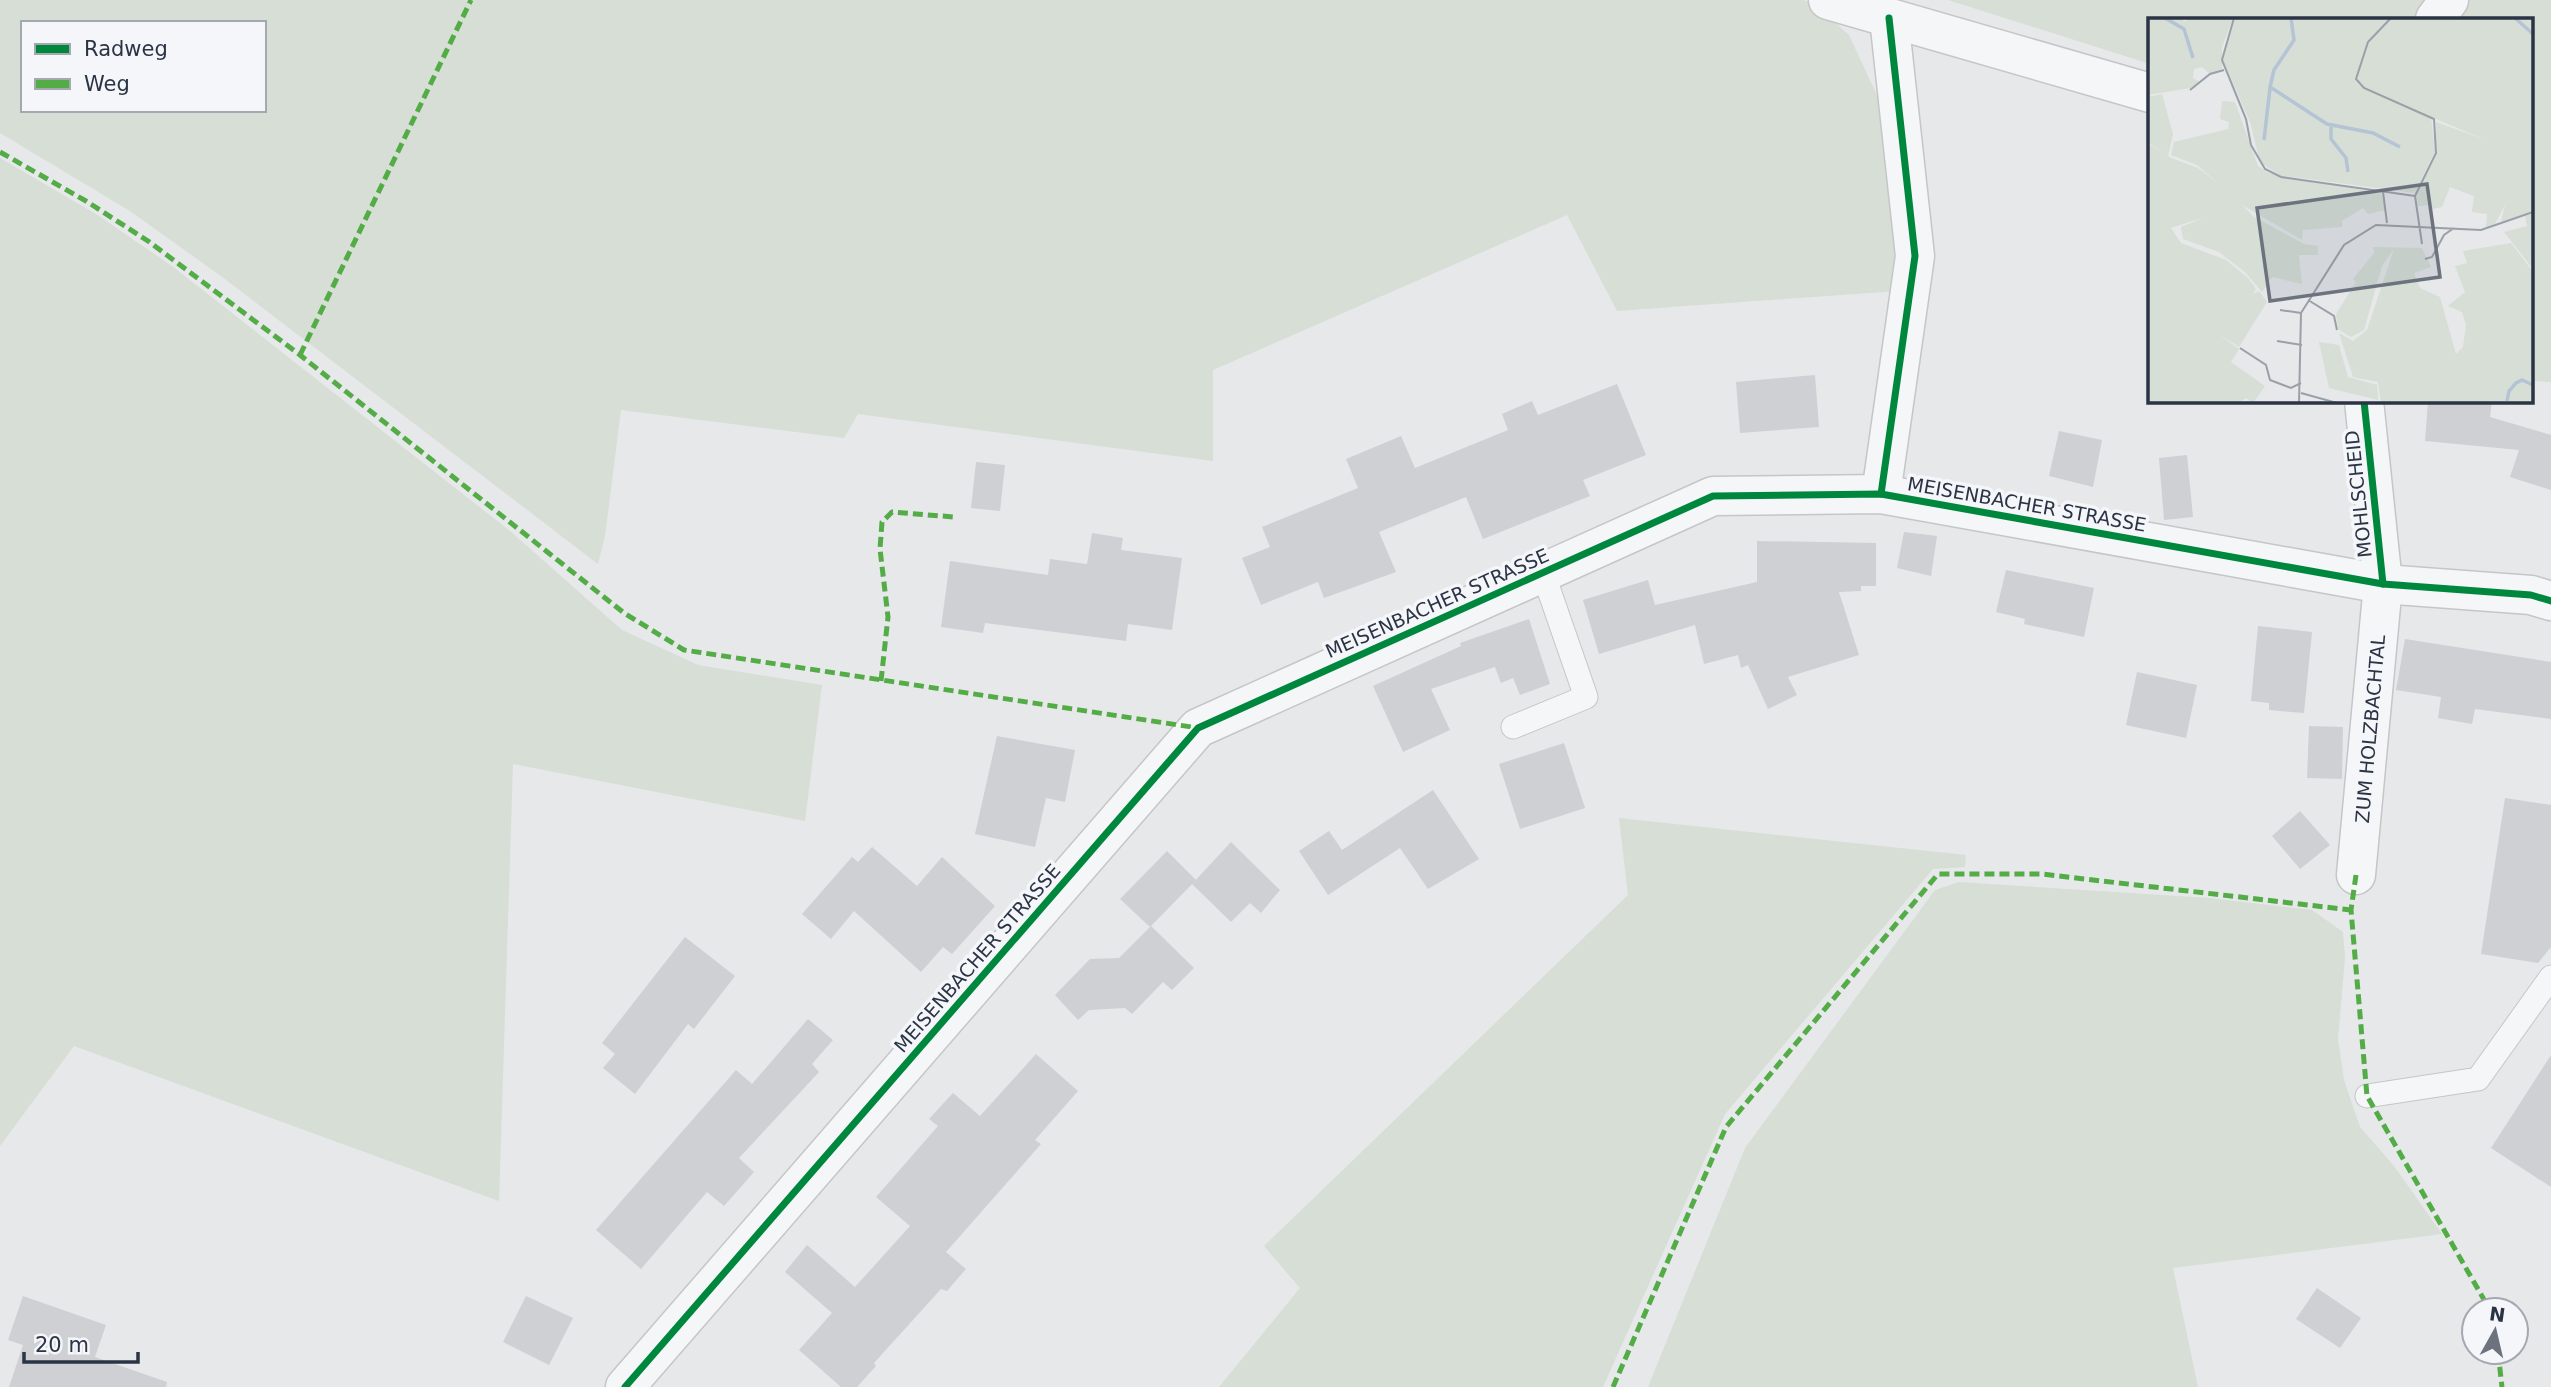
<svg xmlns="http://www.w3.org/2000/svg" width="2551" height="1387" viewBox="0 0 2551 1387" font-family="'DejaVu Sans',sans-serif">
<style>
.green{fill:#d6ded6;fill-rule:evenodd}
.building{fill:#ced0d3}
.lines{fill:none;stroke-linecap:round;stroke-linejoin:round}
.service-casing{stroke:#c4c6c8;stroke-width:25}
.minor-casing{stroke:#c4c6c8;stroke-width:41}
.service{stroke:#f5f6f7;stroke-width:23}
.minor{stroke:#f5f6f7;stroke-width:38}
.quiet{stroke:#54ac47;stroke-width:5;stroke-dasharray:10 5;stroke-linecap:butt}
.cycleway-casing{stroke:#f4f6f9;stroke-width:11}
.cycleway{stroke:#00873e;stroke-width:7}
.labels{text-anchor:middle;stroke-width:7;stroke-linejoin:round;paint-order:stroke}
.street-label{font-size:19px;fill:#2b3445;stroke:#f4f6f9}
.inset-river{fill:none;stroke:#b4c4d5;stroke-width:3.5}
.inset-road{fill:none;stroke:#9ba0a8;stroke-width:2}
.view{fill:#6c737f;fill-opacity:0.15;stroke:#6c737f;stroke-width:3.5}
.inset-edge{fill:none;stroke:#2b3445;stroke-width:3.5}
</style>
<rect width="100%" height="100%" fill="#e6e8ea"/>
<g class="green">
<path d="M0,0H1803L1813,3L1849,35L1881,104L1903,240L1897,291L1617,311L1567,215L1213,370V461L858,414L844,438L621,410L605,536L598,564L225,279L130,211L0,133ZM23,23H264V110H23Z"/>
<polygon points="1948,0 2435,0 2422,19 2150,19 2150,64"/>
<polygon points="2459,0 2551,0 2551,382 2532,381 2532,19 2445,19"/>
<polygon points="0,158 96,214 172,266 510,531 622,630 698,665 822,685 805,821 513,764 499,1201 74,1046 0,1146"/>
<polygon points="1619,818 1966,855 1965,867 1933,869 1725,1114 1603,1387 1219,1387 1300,1288 1264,1246 1628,895"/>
<polygon points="1959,882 2209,898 2312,910 2343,932 2345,957 2338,1039 2344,1080 2360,1127 2394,1166 2442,1234 2173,1268 2198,1387 1648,1387 1745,1148 1935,890"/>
</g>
<g class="building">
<polygon points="1815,375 1819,427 1740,433 1736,382"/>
<polygon points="1617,384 1646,455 1583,480 1590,496 1483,539 1466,497 1379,532 1396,572 1324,598 1318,582 1261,605 1242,558 1270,547 1262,527 1358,488 1346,459 1401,436 1415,468 1508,430 1502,414 1532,401 1538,415"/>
<polygon points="2428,401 2492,401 2490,417 2551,435 2551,490 2510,477 2519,450 2425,441"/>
<polygon points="2059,431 2102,440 2093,487 2049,476"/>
<polygon points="2187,455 2193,517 2164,520 2159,458"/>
<polygon points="976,462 1005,465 1000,511 971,508"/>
<polygon points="1904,532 1937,536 1931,576 1897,568"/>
<polygon points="1092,533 1123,538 1121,550 1182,558 1172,630 1128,624 1126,641 985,623 983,633 941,627 950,561 1048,575 1050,559 1087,564"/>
<polygon points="1757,541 1876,543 1876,586 1861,586 1861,591 1839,592 1859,655 1788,677 1797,695 1768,709 1748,665 1741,668 1738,655 1704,664 1695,625 1599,654 1583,600 1648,580 1655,605 1757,582"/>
<polygon points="2006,570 2094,588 2084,637 2024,624 2025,619 1996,612"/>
<polygon points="1529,619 1550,684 1520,695 1513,678 1501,683 1495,667 1431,689 1450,730 1403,752 1373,686 1461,646 1460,643"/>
<polygon points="2258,626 2312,632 2304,713 2269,710 2269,703 2251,701"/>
<polygon points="2405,639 2551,662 2551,719 2475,709 2472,724 2438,718 2441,697 2396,690"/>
<polygon points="2137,672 2197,685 2186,738 2126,725"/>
<polygon points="2309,726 2343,727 2342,779 2307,778"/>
<polygon points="997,736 1075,750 1065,802 1046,798 1035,847 975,834"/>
<polygon points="1564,743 1585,808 1520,829 1499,764"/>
<polygon points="1433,790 1479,859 1428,889 1400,848 1328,895 1299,851 1329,831 1342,850"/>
<polygon points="2505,798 2551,805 2551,947 2538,963 2481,954"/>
<polygon points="2300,811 2330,845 2300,869 2272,836"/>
<polygon points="1231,842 1280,890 1261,913 1250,903 1231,922 1192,884"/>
<polygon points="872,847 917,886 942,857 995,906 952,954 943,947 921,972 854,911 831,939 802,914 852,857 858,862"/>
<polygon points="1167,851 1196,880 1150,927 1120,899"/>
<polygon points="1151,926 1194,968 1172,990 1163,982 1132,1014 1125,1008 1089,1010 1078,1020 1055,995 1090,959 1119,958"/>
<polygon points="685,937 735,976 694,1029 688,1024 635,1094 603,1068 615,1054 602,1043"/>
<polygon points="808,1019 833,1040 812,1064 819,1072 739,1158 754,1172 724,1206 707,1192 641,1269 596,1230 736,1070 752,1084"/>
<polygon points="1036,1054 1078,1091 1035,1140 1041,1144 946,1252 966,1269 947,1291 941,1289 874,1363 876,1366 857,1387 841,1387 799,1350 832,1313 785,1272 807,1245 855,1287 910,1226 876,1197 938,1126 929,1119 953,1093 980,1116"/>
<polygon points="2551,1055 2551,1187 2491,1148"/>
<polygon points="2317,1288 2361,1318 2340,1348 2296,1319"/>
<polygon points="23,1296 106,1325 95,1357 167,1382 166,1387 9,1387 23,1345 8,1340"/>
<polygon points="526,1296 573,1318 549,1365 503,1342"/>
</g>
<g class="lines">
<g class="service-casing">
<g id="service">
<polyline points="1513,727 1586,697 1543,573"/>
<polyline points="2367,1096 2478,1079 2551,977"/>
</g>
</g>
<g class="minor-casing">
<g id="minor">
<polyline points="1828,0 2150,93"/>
<polyline points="2435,19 2449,0"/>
<polyline points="1881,494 1915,256 1889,18"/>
<polyline points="2356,875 2383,584 2364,401"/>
<polyline points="625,1387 1198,728 1713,496 1881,494 2383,584 2531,595 2551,601"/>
</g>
</g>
<use href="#service" class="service"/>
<use href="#minor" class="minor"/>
<g class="quiet">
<polyline points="0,152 86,201 148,241 300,355 624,613 684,650 1198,728"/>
<polyline points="300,355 471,0"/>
<polyline points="881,681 888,617 880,549 882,522 892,512 954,517"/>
<polyline points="2356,875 2351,910 2367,1096 2490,1310"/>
<polyline points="2498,1352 2502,1387"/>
<polyline points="1613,1387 1726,1127 1938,874 2042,874 2351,910"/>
</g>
<g class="cycleway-casing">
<g id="cycleway">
<polyline points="2364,401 2383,584"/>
<polyline points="1881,494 1915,256 1889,18"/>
<polyline points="625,1387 1198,728 1713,496 1881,494 2383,584 2531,595 2551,601"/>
</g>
</g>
<use href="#cycleway" class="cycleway"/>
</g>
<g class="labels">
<g class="street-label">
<text transform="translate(2358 494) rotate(-96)" y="7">MOHLSCHEID</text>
<text transform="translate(2027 504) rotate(10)" y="7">MEISENBACHER STRASSE</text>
<text transform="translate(1437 603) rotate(-24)" y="7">MEISENBACHER STRASSE</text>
<text transform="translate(2370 729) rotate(-85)" y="7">ZUM HOLZBACHTAL</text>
<text transform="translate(977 958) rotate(-49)" y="7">MEISENBACHER STRASSE</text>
</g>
</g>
<g transform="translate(2148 18)">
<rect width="385" height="385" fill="#e6e8ea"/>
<path d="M0,0H32L38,4L39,0H85L74,29V51L62,56L54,49L46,51L45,60L52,64L42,70L0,77ZM87,0H385V193L353,204L357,187L347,206L338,210L339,196L324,194L326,178L302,169L294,189L280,192V187L270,188L268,176L287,140L288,104L338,122L283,99L287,133L267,175L131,157L112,144L102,104L75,42ZM14,76L25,116L20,138L0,124V79ZM74,83L87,84L110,148L120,155L233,175L238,192L220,196L215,190L194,203V209L155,212L154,222L94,187L106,199L156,226L170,228V237H151L154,266L124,259L114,274L97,254L71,234L35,221L33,209L57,199L23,210L33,225L78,242L100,260L108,271L105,276L111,273L119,284L91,329L70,316L91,331L83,344L117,368L105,385L98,380L90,385H0V125L23,140L50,150L71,166L49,147L23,137L26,124L80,111L81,104L72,101ZM385,196V251L356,214L379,208L377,198ZM363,225L385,254V385H233L230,364L205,359L191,315L205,323L219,312L246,231L234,248L216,312L203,319L190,311L188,296L208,264L205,261L226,235L225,229L274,230L283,249L266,255L272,270L292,279L308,336L315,329L318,307L314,294L300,288L317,274L307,248L319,245L315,233ZM171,324L191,327L200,359L229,367L230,382L181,370Z" fill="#d6ded6"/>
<path class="inset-river" d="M17,0L36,11L45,40M143,0L146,22L126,52L122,69L179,106L225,115L252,129M367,0L385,16M183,109V121L198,140L200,154M116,122L122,70M359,383L361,373L368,365L374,362L385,367"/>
<path class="inset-road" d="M86,0L74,42L98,101L103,127L117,151L133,159L267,178M243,0L220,24L208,61L216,70L286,101L288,135L267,178L274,226M42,72L62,56L76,52M235,174L239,205M277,241L284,239L296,217L306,210M160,282L186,298L189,312M132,292L153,295M129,323L154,327M92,330L118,347L122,362L143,370L153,365M153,375L189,385M151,385L153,295L196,227L228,207L333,212L385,194"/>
<path class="view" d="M279,166L292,259L122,283L109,190Z"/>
<rect width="385" height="385" class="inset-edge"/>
</g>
<rect x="21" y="21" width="245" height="91" fill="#f4f6f9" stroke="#a4a8b1" stroke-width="2"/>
<rect x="35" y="44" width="35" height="10" fill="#00873e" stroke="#a4a8b1" stroke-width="2"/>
<text x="84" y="56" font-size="21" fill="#2b3445">Radweg</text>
<rect x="35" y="79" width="35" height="10" fill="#54ac47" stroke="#a4a8b1" stroke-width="2"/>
<text x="84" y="91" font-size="21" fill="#2b3445">Weg</text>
<g transform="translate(2495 1331) rotate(8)"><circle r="33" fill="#f4f6f9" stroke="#a4a8b1" stroke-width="2"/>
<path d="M0-5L12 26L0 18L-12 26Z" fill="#6c737f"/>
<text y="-10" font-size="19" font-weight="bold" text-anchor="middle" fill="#2b3445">N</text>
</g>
<path d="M24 1352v10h114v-10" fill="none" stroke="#2b3445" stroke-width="3.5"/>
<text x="35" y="1352" font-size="21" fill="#2b3445" stroke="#f4f6f9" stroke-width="5" paint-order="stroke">20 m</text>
</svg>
